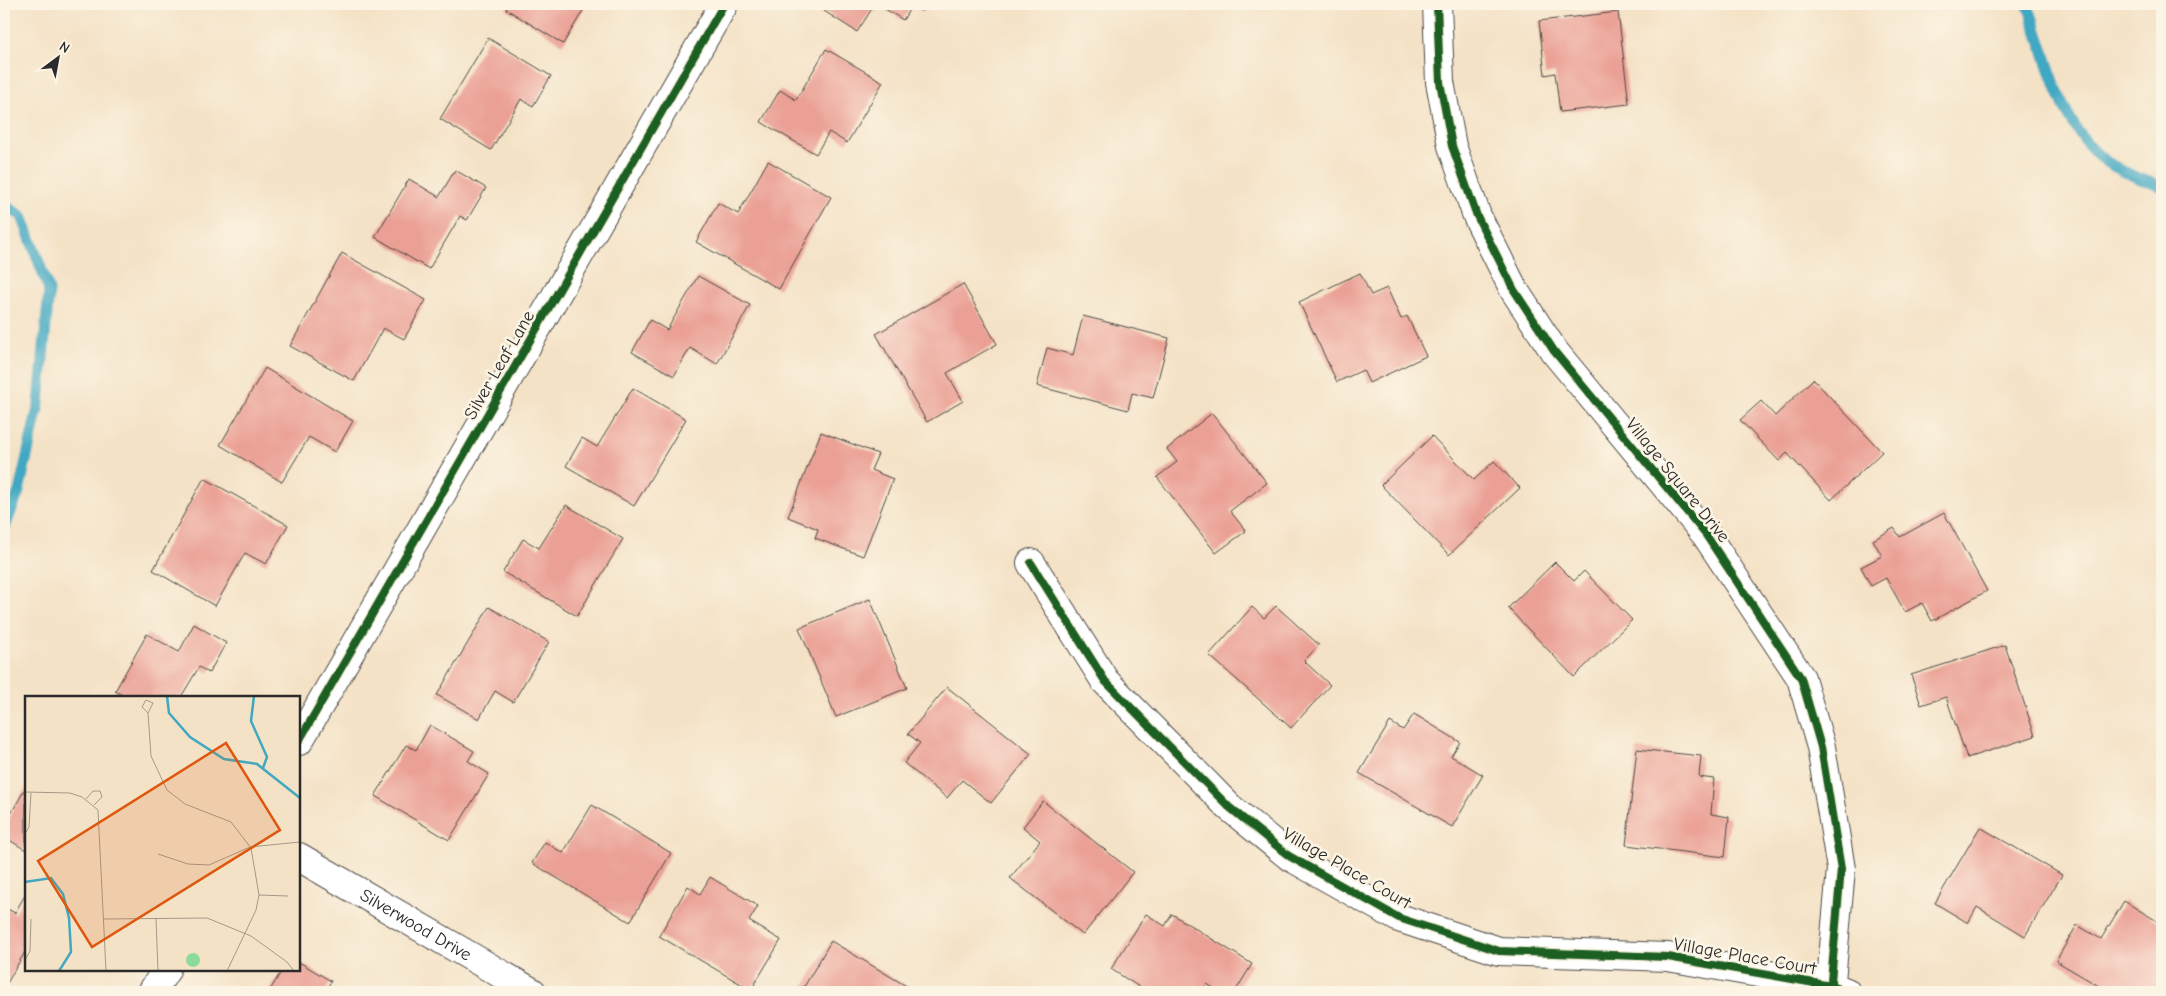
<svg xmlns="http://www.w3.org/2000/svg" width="2166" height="996" viewBox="0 0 2166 996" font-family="'Comic Neue',sans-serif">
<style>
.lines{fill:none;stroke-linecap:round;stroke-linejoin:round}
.stream{stroke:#41a8c2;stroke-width:11}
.building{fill:#eba095}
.minor-casing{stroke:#494642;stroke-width:30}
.minor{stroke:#fff;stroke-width:28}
.cycleway-casing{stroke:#fcf5e5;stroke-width:11}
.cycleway{stroke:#1b5e20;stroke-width:8}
.labels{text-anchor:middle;stroke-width:5;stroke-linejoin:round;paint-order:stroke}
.street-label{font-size:18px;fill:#2b2b2b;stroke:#fcf5e5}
.inset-river{fill:none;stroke:#41a8c2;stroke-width:2.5}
.inset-road{fill:none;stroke:#a49988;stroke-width:1}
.view{fill:#df570e;fill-opacity:0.15;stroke:#df570e;stroke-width:2.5}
.inset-edge{fill:none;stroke:#2b2b2b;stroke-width:2.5}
</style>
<rect width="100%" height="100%" fill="#fcf5e5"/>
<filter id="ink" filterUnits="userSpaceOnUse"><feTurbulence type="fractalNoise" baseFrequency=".02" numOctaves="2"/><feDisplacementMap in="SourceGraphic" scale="10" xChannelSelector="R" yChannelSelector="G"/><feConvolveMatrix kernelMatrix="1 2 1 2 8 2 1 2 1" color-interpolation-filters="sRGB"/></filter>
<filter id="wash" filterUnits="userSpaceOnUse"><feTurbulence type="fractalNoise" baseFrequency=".0096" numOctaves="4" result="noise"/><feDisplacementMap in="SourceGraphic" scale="20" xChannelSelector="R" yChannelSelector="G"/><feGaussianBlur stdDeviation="1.12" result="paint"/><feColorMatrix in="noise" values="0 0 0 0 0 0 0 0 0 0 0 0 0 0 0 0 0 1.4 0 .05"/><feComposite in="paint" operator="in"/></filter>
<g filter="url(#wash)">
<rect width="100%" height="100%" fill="#f4e2c6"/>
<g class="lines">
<g class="stream">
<path d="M2027,4C2048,53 2055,112 2095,152C2113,170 2139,178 2162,187"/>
<polyline points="4,205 22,216 49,290 39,404 19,491 4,530"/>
</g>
</g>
<g id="blocks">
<g class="building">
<polygon points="509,4 587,4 563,44 506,9"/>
<polygon points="828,4 875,4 857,32 824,11"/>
<polygon points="877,4 927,4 922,11 912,5 903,20"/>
<polygon points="1618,12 1629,104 1560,112 1555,73 1545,75 1539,21"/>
<polygon points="488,38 551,76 533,106 521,99 491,150 440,119"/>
<polygon points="826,49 883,82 847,143 829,132 816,154 761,122 780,90 796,100"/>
<polygon points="768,161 831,197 779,289 696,242 718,203 738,214"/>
<polygon points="455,170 486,188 467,220 460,216 429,269 375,237 409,179 439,197"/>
<polygon points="342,253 426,300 404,339 383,328 354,381 290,346"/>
<polygon points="1360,273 1371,295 1387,288 1401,319 1407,316 1426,356 1369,383 1363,370 1337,382 1299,302"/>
<polygon points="698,276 750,305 717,364 690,348 674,376 632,352 650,320 667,330"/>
<polygon points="963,284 997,344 947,373 963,401 927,422 876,334"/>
<polygon points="1083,316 1169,338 1153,398 1132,393 1128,410 1037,386 1047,348 1073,355"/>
<polygon points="265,368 353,421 335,452 309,437 282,482 220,445"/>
<polygon points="1813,379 1882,452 1831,500 1787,453 1779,461 1740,420 1761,401 1775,416"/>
<polygon points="633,388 686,419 634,506 566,466 582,438 597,447"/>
<polygon points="1212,413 1267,483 1230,511 1246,531 1216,553 1157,477 1177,462 1167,449"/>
<polygon points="821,432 878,454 871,470 893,479 863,556 815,538 818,529 788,517"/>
<polygon points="1432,436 1474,480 1494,461 1520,488 1449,555 1381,485"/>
<polygon points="204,478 288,525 266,564 245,553 215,606 153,570"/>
<polygon points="566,505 623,539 577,616 503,572 523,539 539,548"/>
<polygon points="1944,513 1987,591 1932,621 1922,603 1905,612 1886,578 1871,586 1861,567 1882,556 1873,540 1894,528 1900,537"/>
<polygon points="1555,562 1574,581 1584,571 1632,620 1574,677 1508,608"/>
<polygon points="870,599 907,688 836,717 799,628"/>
<polygon points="1276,606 1319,645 1304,661 1330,685 1291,728 1209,655 1252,607 1264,618"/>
<polygon points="489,607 549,642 513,702 495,691 479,719 437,695"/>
<polygon points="194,624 226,643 209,673 199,667 181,697 126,697 115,691 147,634 179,652"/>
<polygon points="2005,645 2035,736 1967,758 1946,697 1921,705 1911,675"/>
<polygon points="947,687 1031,754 991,803 962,780 947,798 904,763 920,743 908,734"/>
<polygon points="1414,714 1460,742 1451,756 1483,775 1452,827 1359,773 1390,722 1403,730"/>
<polygon points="430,725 474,751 468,761 489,774 449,840 375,796 406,745 416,750"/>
<polygon points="1637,749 1701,756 1699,777 1714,779 1711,814 1729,817 1725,857 1626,845"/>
<polygon points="26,787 26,850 4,837 4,826"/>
<polygon points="1043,801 1133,872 1083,935 1010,878 1040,841 1023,827"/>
<polygon points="592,805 671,853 630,922 532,863 545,842 563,853"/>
<polygon points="1980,827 2062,875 2025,936 1977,907 1968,923 1935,903"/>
<polygon points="710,877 758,906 749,921 781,940 751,990 659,936 688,886 700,894"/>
<polygon points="26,893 26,950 6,985 4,984 4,907 15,913"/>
<polygon points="2124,901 2162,924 2162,992 2109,992 2056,961 2077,925 2101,939"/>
<polygon points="1146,914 1165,926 1172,914 1252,964 1235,992 1220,992 1207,984 1201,992 1147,992 1111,969"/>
<polygon points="831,941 913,990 911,992 801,992"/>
<polygon points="299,962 331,981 325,992 269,992 282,970 299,970"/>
<polygon points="1300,987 1309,992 1297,992"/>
</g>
</g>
</g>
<g filter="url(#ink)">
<use href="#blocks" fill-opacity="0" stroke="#494642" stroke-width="1"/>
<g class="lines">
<g class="minor-casing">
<g id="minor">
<polyline points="1437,4 1440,82 1452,146 1477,216 1514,290 1554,351 1706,535 1801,678 1821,747 1841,869 1830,992"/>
<polyline points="1031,563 1105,681 1229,807 1289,856 1399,918 1499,951 1668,957 1831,986 1846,992"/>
<polyline points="299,741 724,4"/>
<path id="s1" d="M299,857L532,992"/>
<polyline points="152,992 166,970"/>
</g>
</g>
<use href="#minor" class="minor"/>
<g class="cycleway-casing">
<g id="cycleway">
<polyline points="1437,4 1440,82 1452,146 1477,216 1514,290 1554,351 1706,535 1801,678 1821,747 1841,869 1830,992"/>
<polyline points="1031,563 1105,681 1229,807 1289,856 1399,918 1499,951 1668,957 1831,986 1846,992"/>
<polyline points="299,741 724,4"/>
</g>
</g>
<use href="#cycleway" class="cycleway"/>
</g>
</g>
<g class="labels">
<g class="street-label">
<text transform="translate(499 365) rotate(-60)" y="6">Silver Leaf Lane</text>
<text transform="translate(1678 480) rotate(51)" y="6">Village Square Drive</text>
<text transform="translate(1347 868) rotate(30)" y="6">Village Place Court</text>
<text dy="6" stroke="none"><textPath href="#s1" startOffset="135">Silverwood Drive</textPath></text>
<text transform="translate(1745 956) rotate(10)" y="6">Village Place Court</text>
</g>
</g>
<g transform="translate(25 696)">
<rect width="275" height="275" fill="#f4e2c6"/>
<path d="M161 264a7 7 0 1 1 14 0a7 7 0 1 1-14 0Z" fill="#8bdc9c"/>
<path class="inset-river" d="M142,0L144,17L165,41L199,63L232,68L275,102M229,0L226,25L242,61L238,72M0,186L26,182L38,198L44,222L46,256L34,275"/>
<path class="inset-road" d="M123,17L117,11L121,4L128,7L123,17L126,60L142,94L160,108L206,126L226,152L234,199L231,214L202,275M0,96L45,97L57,101L73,114L81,275M61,103L68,95H75L77,101L69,109M0,138L4,131L6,97M133,158L163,168L184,169L225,151L275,146M234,199L263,200M131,222L133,275M79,223L182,222L226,240L262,266L269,275M0,264L5,255L6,223"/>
<path class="view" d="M201,47L255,134L67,251L13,165Z"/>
<rect width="275" height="275" class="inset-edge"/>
</g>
<rect width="2166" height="996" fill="none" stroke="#fcf5e5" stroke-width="20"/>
<g transform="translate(58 58) rotate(32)" stroke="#fcf5e5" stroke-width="4" paint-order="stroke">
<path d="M0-4L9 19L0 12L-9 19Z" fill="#2b2b2b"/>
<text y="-8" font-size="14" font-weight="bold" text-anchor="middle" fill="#2b2b2b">N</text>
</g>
</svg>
